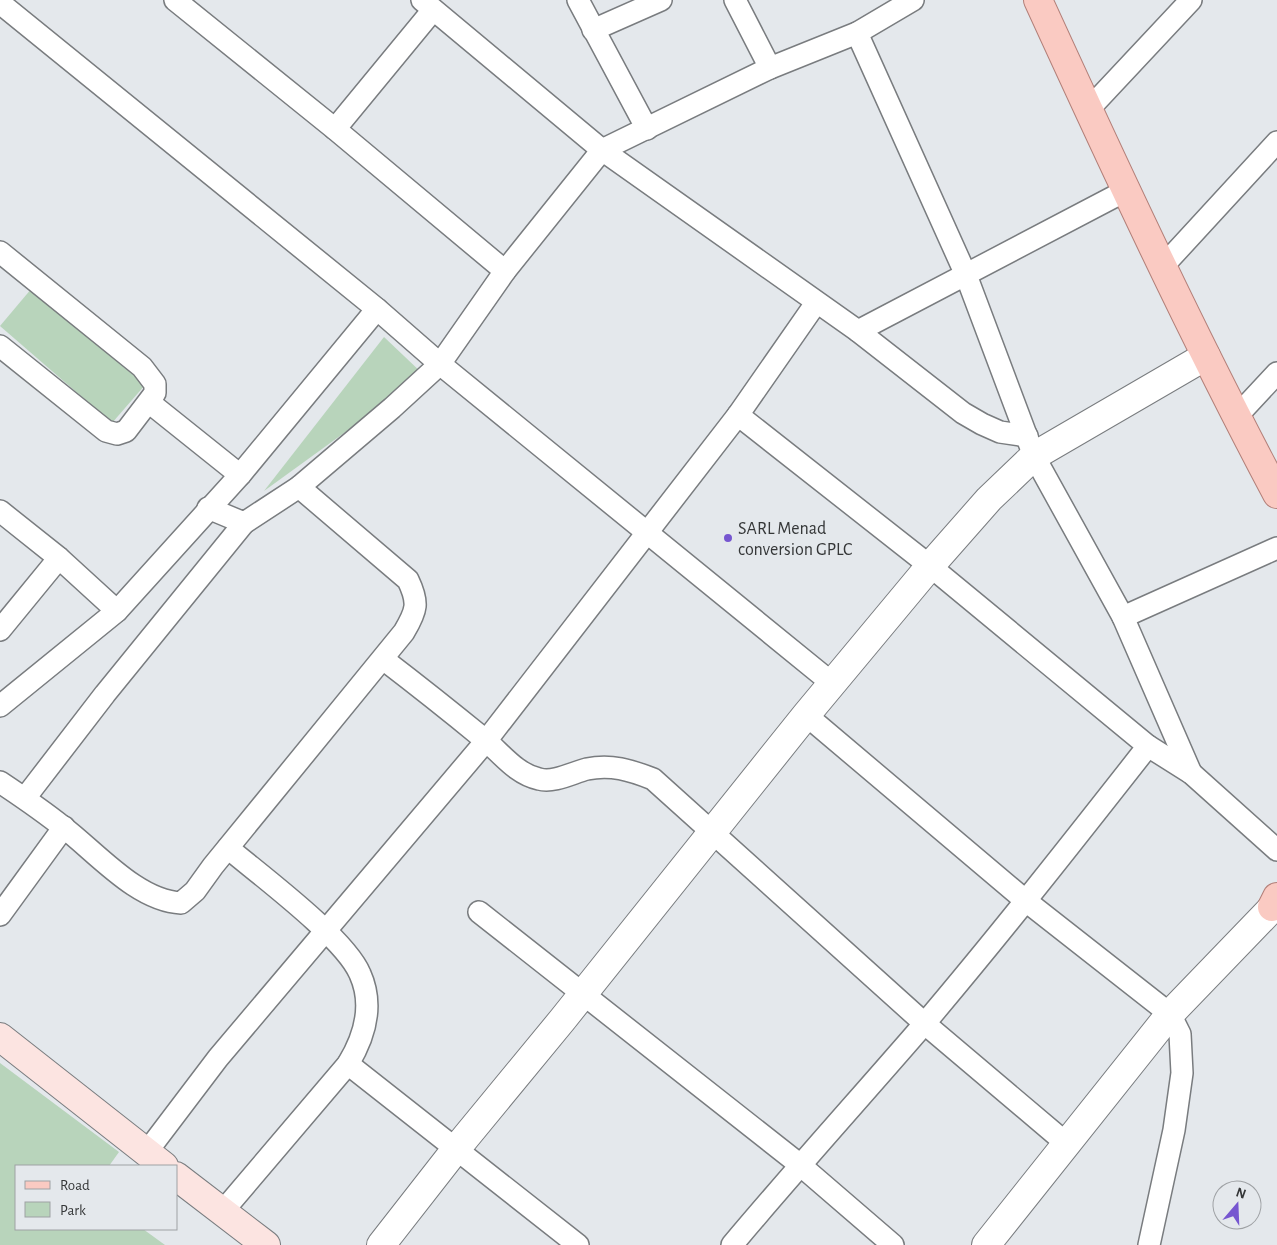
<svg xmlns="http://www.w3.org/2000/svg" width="1277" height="1245" viewBox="0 0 1277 1245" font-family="'Alegreya Sans',sans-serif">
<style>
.green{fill:#b8d4bb}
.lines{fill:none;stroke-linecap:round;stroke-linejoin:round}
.minor-casing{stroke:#797c7f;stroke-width:24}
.tertiary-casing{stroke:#797c7f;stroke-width:30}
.secondary-casing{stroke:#797c7f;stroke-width:30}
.primary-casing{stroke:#b27f78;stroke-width:30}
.minor{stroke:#fff;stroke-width:21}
.tertiary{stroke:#fff;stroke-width:28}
.secondary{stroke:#fce4e1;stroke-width:28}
.primary{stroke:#facac2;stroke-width:28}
.poi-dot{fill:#7656d0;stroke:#e4e8ec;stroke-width:2}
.labels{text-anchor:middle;stroke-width:5;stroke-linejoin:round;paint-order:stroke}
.poi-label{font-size:18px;fill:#353738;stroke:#e4e8ec;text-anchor:start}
</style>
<rect width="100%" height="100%" fill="#e4e8ec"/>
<g class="green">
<polygon points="32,288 145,385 112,423 0,326"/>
<polygon points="384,337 424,375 264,491"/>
<polygon points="0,1063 119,1152 109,1166 16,1166 16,1229 143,1229 165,1245 0,1245"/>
</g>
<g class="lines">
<g class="minor-casing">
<g id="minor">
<polyline points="175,0 335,129 505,271"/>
<polyline points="422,0 602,150 858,331"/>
<polyline points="578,0 647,129"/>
<polyline points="735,0 770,68"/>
<polyline points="0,3 377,309 440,364 833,684"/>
<polyline points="593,30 661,0"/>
<polyline points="857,33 966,275 1034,456 1123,617 1191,773"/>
<polyline points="1088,110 1191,0"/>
<polyline points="335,129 433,10"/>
<polyline points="0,252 142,367 155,384 155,393 126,431 117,434 106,431 0,346"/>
<polyline points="1164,265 1277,142"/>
<polyline points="150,403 240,475"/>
<polyline points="1236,417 1277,373"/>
<polyline points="1027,436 1000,432 982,424 963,413 858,331 1125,191"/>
<polyline points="208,508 244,523 299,487 392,408 440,364 505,271 602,150 770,68 857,33 913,0"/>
<polyline points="0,511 59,558 117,611"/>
<polyline points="1123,617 1277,548"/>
<polyline points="0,630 59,558"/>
<path d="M383,659C417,685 451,712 484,739C502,754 516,774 539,779C554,783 572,773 587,769C611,764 630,770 653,779L924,1023L1067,1144"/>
<polyline points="0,706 117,611 240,475 377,309"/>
<polyline points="806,715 1026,901 1170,1014 1180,1034 1182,1073 1174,1130 1149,1245"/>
<polyline points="1148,746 1191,773 1277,850"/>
<path d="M0,782C21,796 43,811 63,827C96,852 137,901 181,903L195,891L213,866L404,632C417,610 419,603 408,580L299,487"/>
<polyline points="25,798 105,694 244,523"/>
<polyline points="479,912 799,1164 893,1245"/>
<polyline points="0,915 64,827"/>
<polyline points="348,1064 578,1245"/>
<polyline points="146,1153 218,1058 486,741 738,415 816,303"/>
<path d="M223,1211L348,1064C365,1036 374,1005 360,974C345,938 260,875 228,848"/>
<path d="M732,1245C795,1170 861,1097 925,1023C1002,932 1075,839 1148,746L930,566L738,415"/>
</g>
</g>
<g class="tertiary-casing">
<g id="tertiary">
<polyline points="381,1245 456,1149 563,1019 806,715 930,566 989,499 1034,456 1206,356"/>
<polyline points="986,1245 1170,1014 1277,903"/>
</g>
</g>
<g class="secondary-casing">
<g id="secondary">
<polyline points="0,1037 164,1166"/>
<polyline points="176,1176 266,1245"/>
</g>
</g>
<g class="primary-casing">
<g id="primary">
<path d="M1038,0C1114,166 1191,332 1277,494"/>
<polyline points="1272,907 1277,897"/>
</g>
</g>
<use href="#minor" class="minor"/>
<use href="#tertiary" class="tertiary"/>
<use href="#secondary" class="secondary"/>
<use href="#primary" class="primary"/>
</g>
<circle class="poi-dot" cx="728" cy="538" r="5"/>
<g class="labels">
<g class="poi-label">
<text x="738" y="534">SARL Menad<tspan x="738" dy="21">conversion GPLC</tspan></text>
</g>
</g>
<rect x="15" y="1165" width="162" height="65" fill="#e4e8ec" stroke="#9ea1a4"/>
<rect x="25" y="1181" width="25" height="8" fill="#facac2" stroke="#9ea1a4"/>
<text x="60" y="1190" font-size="15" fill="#353738">Road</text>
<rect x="25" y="1202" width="25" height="15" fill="#b8d4bb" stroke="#9ea1a4"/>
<text x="60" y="1215" font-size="15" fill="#353738">Park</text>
<g transform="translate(1237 1205) rotate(19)"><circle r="24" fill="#e4e8ec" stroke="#9ea1a4"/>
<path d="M0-4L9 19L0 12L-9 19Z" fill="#7656d0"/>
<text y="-8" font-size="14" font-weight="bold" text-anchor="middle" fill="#353738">N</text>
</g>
</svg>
